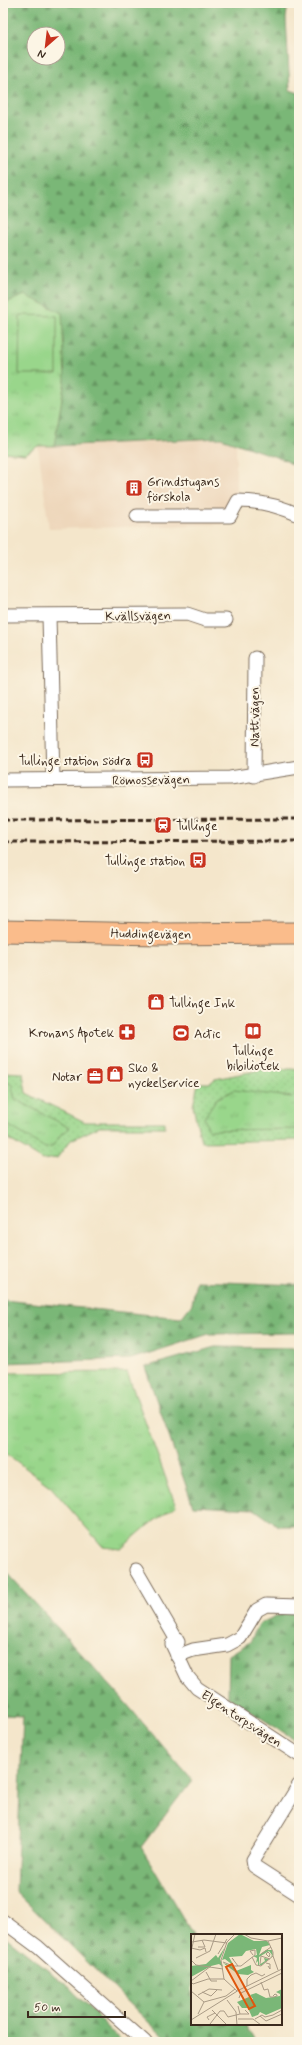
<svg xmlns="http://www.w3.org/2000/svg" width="302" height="2045" viewBox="0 0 302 2045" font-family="Mynerve,sans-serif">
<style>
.built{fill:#eed7bb}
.grass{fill:url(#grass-dots);stroke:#6a8054}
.forest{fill:url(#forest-firs);stroke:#5a704a;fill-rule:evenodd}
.park{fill:url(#park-tufts);stroke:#6a8054}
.pitch{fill:#99d68b;stroke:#6a8054}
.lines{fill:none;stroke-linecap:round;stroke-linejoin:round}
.street-casing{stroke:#7c6c5b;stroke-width:15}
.primary-casing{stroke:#7c6c5b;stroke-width:23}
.street{stroke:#fff;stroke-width:13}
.primary{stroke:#fabc8b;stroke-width:21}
.rail{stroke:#3b2a1e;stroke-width:3;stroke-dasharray:6 3;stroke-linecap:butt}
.labels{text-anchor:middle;stroke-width:4;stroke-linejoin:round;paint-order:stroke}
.poi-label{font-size:13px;fill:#3b2a1e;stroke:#fcf5e5;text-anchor:start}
.street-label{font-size:13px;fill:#3b2a1e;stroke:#fcf5e5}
.inset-road{fill:none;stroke:#aa9b86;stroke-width:1}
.view{fill:#df570d;fill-opacity:0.15;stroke:#df570d;stroke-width:2}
.inset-edge{fill:none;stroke:#3b2a1e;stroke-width:2}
</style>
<defs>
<pattern id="grass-dots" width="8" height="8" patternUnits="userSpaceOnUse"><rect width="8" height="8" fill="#99d68b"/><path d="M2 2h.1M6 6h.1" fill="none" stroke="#85b878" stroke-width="1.8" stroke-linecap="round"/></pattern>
<pattern id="forest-firs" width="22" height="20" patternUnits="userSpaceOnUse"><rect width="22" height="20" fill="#7ab777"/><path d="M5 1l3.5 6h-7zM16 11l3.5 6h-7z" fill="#659561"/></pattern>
<pattern id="park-tufts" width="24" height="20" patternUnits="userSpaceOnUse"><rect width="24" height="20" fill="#99d68b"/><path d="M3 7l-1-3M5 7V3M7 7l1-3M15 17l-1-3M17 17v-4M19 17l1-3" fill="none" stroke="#85b878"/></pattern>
</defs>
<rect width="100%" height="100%" fill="#fcf5e5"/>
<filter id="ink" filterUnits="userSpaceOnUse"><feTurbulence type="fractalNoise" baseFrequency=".025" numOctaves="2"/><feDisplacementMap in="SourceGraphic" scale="8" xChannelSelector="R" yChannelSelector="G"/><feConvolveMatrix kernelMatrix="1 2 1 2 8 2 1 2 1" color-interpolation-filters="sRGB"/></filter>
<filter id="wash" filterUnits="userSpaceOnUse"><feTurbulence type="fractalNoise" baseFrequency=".012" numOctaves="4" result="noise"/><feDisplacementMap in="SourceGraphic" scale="16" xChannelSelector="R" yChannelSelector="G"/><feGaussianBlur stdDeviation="0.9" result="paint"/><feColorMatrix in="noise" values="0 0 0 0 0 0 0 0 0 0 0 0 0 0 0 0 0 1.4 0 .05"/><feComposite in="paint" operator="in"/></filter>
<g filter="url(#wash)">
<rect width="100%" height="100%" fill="#f4e6cb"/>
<polygon class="built" points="221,438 236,443 236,524 49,529 38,446"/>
<g class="grass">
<polygon points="265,1069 299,1069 299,1140 201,1142 193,1106 198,1083 210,1083 215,1079"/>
<polygon points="3,1072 23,1073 26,1093 85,1122 165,1122 165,1127 99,1127 71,1140 57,1158 43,1160 3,1136"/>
</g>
<g class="forest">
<path d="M3,3H288L286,18L290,90L299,93V469L285,460L221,438L54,446L65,380L25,295L3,304ZM34,34H58V58H34Z"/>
<polygon points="196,1281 299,1285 299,1333 209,1334 131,1359 3,1363 3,1300 181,1318 192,1304"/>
<polygon points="215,1347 299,1348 299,1526 278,1526 254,1509 193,1506 145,1367"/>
<polygon points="3,1568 118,1694 192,1780 141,1847 193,1935 192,2024 245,2024 256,2042 169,2042 16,1892 23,1716 3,1715"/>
<polygon points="299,1605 299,1731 294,1739 228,1697 229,1655 250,1642 259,1624"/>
<polygon points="3,1935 69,1987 122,2042 3,2042"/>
</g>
<g class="park">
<polygon points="25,295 62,313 65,380 54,446 38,446 25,454 3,452 3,304"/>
<polygon points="3,1082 11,1083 15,1099 70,1128 62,1133 52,1147 45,1148 3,1122"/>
<polygon points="234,1090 291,1097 299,1095 299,1129 209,1130 204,1118 216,1099"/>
<polygon points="127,1372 176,1506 147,1526 121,1549 103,1547 51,1487 3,1451 3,1373"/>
</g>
<polygon class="pitch" points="20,315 57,316 57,374 19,374"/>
</g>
<g filter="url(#ink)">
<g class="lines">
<g class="street-casing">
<g id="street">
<path d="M137,516H230L238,501C259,501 280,506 299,515"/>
<polyline points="3,615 187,614 205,620 226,620"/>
<polyline points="49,616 53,779"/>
<polyline points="254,776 255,658"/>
<polyline points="3,780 230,778 299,767"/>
<polyline points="136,1570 178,1642 172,1644 187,1676 197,1688 299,1755"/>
<polyline points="177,1656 193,1650 227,1645 240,1638 257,1610 266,1605 299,1606"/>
<polyline points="299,1785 253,1860 254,1866 299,1895"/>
<polyline points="3,1921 38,1947 145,2042"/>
</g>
</g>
<g class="primary-casing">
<polyline id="primary" points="3,931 159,934 299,933"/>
</g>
<use href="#street" class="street"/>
<use href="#primary" class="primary"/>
<g class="rail">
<polyline points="3,820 299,819"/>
<polyline points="3,842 299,841"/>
</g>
</g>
</g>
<defs>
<g id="building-square" transform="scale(0.9)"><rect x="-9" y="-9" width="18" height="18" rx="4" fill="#c8321e" stroke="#fcf5e5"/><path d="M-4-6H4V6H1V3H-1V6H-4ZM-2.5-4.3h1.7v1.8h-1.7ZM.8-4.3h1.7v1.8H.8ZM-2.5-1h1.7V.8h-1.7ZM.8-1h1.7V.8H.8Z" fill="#fff"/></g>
<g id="bus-square" transform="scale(0.9)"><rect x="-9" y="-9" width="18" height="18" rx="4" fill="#c8321e" stroke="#fcf5e5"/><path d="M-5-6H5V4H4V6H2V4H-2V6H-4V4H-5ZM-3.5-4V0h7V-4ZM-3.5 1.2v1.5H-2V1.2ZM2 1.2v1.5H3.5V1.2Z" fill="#fff"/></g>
<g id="station-square" transform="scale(0.9)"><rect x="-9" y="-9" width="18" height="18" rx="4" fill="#c8321e" stroke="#fcf5e5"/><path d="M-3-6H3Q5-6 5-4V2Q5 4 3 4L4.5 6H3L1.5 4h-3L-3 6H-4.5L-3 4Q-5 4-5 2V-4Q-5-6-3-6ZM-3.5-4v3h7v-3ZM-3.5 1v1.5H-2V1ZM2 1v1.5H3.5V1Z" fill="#fff"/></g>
<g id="shop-square" transform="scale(0.9)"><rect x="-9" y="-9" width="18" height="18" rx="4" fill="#c8321e" stroke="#fcf5e5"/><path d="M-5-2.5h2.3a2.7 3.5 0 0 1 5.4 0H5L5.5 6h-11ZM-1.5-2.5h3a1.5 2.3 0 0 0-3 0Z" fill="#fff"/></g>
<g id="library-square" transform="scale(0.9)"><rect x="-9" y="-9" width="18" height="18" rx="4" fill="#c8321e" stroke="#fcf5e5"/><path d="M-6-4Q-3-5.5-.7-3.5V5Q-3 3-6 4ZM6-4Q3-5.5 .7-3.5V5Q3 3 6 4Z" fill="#fff"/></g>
<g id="pharmacy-square" transform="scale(0.9)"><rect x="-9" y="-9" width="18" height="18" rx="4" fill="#c8321e" stroke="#fcf5e5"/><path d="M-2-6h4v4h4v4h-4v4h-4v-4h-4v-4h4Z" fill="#fff"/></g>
<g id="stadium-square" transform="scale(0.9)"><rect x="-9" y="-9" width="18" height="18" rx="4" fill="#c8321e" stroke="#fcf5e5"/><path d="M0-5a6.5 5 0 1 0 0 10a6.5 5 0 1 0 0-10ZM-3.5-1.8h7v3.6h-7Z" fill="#fff"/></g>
<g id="office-square" transform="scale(0.9)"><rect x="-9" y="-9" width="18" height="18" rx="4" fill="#c8321e" stroke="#fcf5e5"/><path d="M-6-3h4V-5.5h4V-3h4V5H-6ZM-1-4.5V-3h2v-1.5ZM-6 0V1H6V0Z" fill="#fff"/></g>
</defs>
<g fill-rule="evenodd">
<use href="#building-square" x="134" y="488"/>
<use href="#bus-square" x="145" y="760"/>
<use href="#station-square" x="163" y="825"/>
<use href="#bus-square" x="198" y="860"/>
<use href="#shop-square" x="156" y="1002"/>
<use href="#library-square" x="253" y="1031"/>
<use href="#pharmacy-square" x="127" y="1032"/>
<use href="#stadium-square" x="181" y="1033"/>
<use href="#shop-square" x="115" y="1074"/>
<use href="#office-square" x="95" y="1076"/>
</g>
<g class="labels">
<g class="poi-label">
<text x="147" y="486">Grindstugans<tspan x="147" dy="15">förskola</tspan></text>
<text x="132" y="765" text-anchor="end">Tullinge station södra</text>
<text x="176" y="830">Tullinge</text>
<text x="185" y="865" text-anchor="end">Tullinge station</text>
<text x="169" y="1007">Tullinge Ink</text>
<text x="114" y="1037" text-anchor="end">Kronans Apotek</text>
<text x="194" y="1038">Actic</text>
<text x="253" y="1055" text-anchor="middle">Tullinge<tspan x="253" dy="15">bibiliotek</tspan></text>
<text x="128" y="1072">Sko &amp;<tspan x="128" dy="15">nyckelservice</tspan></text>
<text x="82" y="1081" text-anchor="end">Notar</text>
</g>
<g class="street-label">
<text transform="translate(138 615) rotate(-1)" y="5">Kvällsvägen</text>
<text transform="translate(254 717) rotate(-90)" y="5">Nattvägen</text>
<text transform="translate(151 779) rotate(-1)" y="5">Römossevägen</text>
<text transform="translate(151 933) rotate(1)" y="5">Huddingevägen</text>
<text transform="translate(242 1718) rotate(33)" y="5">Elgentorpsvägen</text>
</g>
</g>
<g transform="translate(191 1934)">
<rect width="91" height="91" fill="#f4e6cb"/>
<path d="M49,0L63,7H76L79,11L71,13L68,21L75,16H81L82,21L79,24L81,21L78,17L68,23V31L74,27L73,24L78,25L71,31L67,32V27L65,29L66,24L62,22L66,21L65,15L55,17L51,22L38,23L43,32L34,25L31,26L37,9ZM34,13L29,25L32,33L28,30L20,32L0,43V32L15,30L25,21L27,24ZM32,29L43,33L45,37L60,31V36L63,38L57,41L47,40ZM91,55V74L75,81L69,78L67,81L61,83L57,74H51L46,68L58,63L60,66L62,65L59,61L65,59L75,64L89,62V60L85,58Z" fill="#7ab777"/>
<path class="inset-road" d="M44,0L36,8L30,26L33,45L46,57M53,0L60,4L77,7L82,18V22L70,32L65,31L61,23M77,7L91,4M1,8L13,6L36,9M7,13H14L11,6M0,14L9,16L14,14L15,18M0,18L4,0M77,18L79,20L78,23L75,20ZM27,20L36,5M70,20L80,13M82,22L87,36M5,24L19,17L25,0M0,26L5,31L32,35M43,26L41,24L47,32M32,28L42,32H50L64,21V16L59,17L62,21M75,29L79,30V35L77,32M69,30L70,22L79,25M15,38L20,47H26M0,47L20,32M0,48L2,50L17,45H33M70,48L73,56L77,55M56,52V45L60,41L65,39L71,42L74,40M77,55L79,63H83L86,62V61L84,60L82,62M0,57L13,68M11,58L20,62L26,56M7,61L18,55L31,56M48,64L50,59L91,39M36,66L45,78L46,91M13,68L35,62L44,55M21,76L36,91M7,80L13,68M49,80H58L54,76M69,82L75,87L91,80M37,83L49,80L47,72M47,85H62L70,91M64,85L71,81L74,83L82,81L91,76M0,86L48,56L91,35M18,86L16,83L24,79M19,90L29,77H33L37,83"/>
<path class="view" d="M41,30L64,72L58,75L35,33Z"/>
<rect width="91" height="91" class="inset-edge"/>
</g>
<rect width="302" height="2045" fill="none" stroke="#fcf5e5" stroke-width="16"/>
<g transform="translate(46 46) rotate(208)"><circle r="19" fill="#fcf5e5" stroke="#afa495"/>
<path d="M0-3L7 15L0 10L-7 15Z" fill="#c8321e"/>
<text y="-6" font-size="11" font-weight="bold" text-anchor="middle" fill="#3b2a1e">N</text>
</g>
<path d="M28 2011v6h97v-6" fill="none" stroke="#3b2a1e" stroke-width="2"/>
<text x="34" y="2011" font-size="12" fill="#3b2a1e" stroke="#fcf5e5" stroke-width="3" paint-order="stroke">50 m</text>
</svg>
